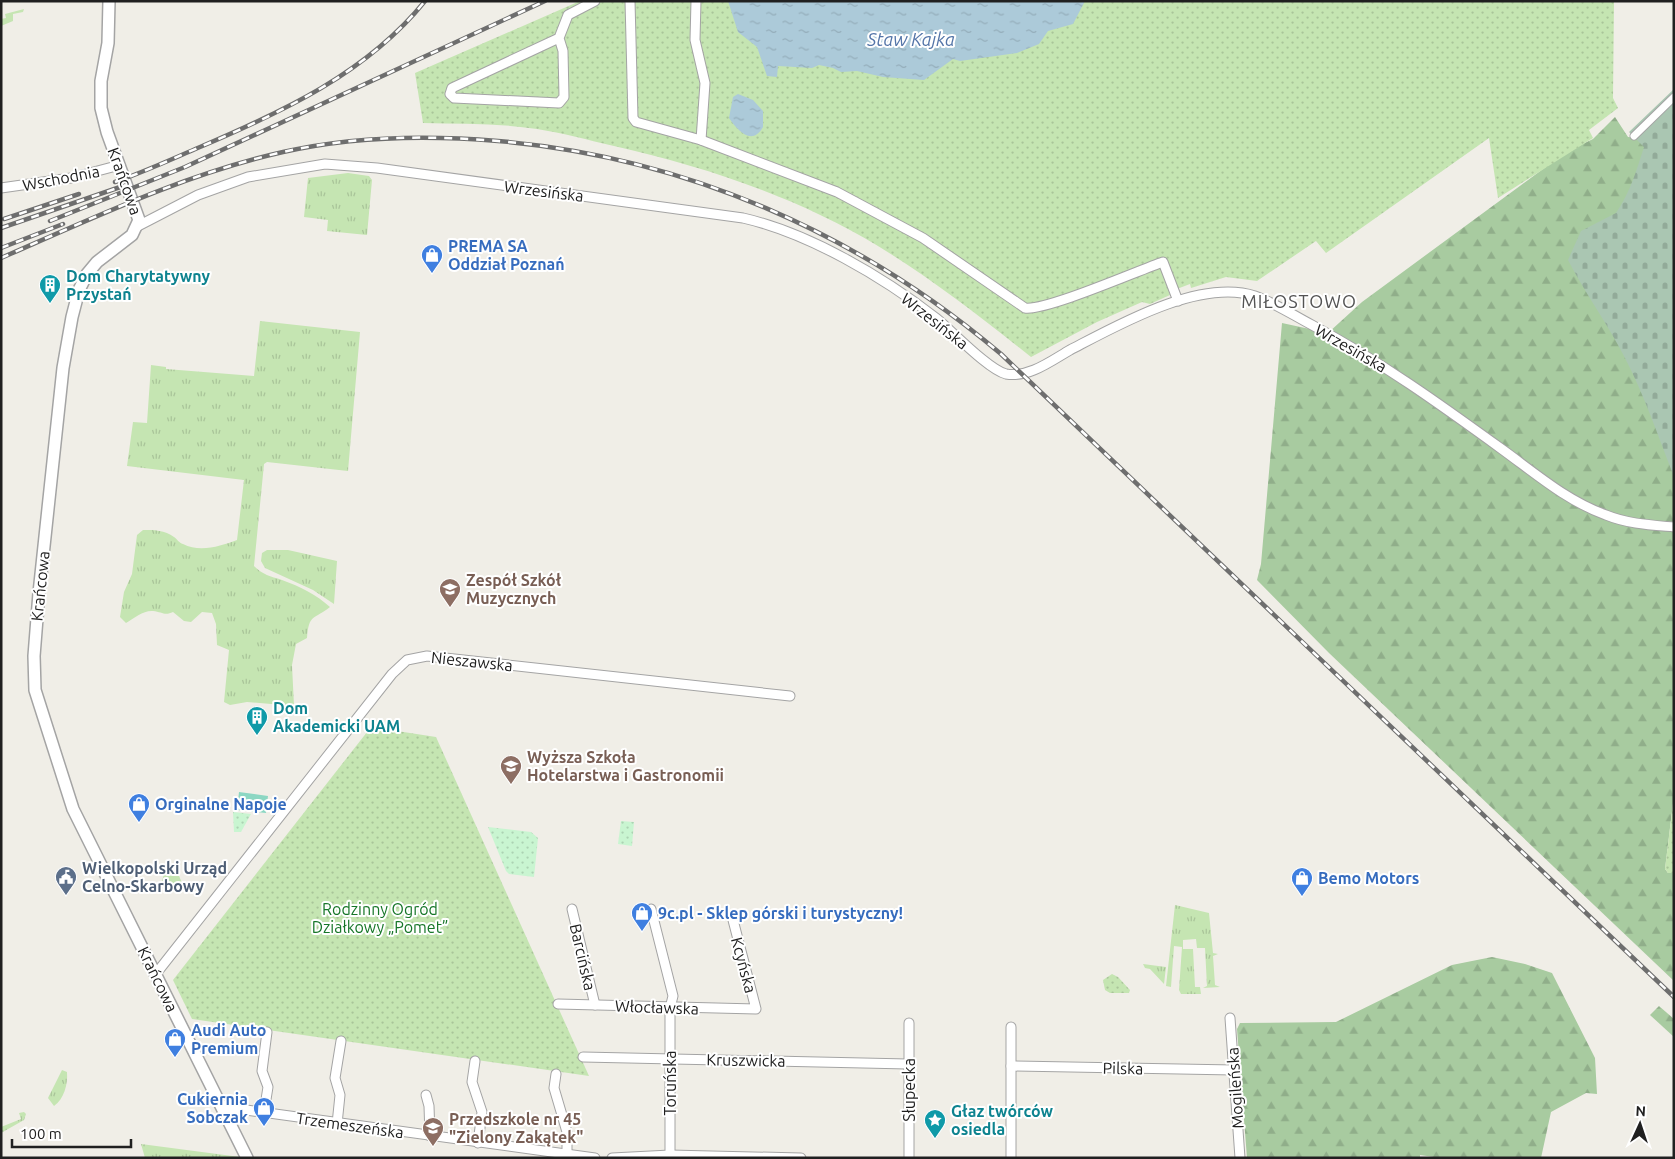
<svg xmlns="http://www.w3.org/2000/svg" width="1675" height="1159" viewBox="0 0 1675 1159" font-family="Ubuntu,sans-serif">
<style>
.grass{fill:url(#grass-tufts)}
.forest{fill:url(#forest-firs)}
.cemetery{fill:url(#cemetery-stones)}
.park{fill:url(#park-dots)}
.garden{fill:url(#garden-dots)}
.pitch{fill:#8cd7c3}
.water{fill:url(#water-ripples)}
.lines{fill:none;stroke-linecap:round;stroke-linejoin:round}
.pedestrian-casing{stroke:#a4a4a4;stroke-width:9}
.minor-casing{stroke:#a4a4a4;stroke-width:11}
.tertiary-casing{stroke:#a4a4a4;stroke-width:14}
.pedestrian{stroke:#fff;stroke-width:7}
.minor{stroke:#fff;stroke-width:9}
.tertiary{stroke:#fff;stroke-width:11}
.rail-casing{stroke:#6e6e6e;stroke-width:4.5}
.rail{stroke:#fff;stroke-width:2.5;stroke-dasharray:8;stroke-linecap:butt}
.labels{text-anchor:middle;stroke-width:4;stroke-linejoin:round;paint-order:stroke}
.street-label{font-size:16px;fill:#202020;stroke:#fff}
.shop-label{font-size:16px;font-weight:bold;fill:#366cbe;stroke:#fff;text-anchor:start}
.culture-label{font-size:16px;font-weight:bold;fill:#0d838f;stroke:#fff;text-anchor:start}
.education-label{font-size:16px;font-weight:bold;fill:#785e54;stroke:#fff;text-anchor:start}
.service-label{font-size:16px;font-weight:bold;fill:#4e5e75;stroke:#fff;text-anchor:start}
.park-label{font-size:16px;fill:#167628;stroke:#fff}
.water-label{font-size:18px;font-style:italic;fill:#5475a8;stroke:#fff}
.neighbourhood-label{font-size:18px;letter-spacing:1px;fill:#535353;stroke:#fff}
</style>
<defs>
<pattern id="grass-tufts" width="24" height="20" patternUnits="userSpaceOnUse" patternTransform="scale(1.25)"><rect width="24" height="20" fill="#c5e5b2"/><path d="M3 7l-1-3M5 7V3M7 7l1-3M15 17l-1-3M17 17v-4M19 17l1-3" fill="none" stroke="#a9c499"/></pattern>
<pattern id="forest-firs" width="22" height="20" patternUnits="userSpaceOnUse" patternTransform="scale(1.25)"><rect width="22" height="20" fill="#a8cba0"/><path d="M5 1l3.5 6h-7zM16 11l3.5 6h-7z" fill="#90ae8a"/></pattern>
<pattern id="cemetery-stones" width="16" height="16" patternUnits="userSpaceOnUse" patternTransform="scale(1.25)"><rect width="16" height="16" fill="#aac6b2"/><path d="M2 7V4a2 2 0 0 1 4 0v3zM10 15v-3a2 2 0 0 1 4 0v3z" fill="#92aa99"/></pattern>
<pattern id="park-dots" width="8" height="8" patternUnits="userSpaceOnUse" patternTransform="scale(1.25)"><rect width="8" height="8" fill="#c9f5d1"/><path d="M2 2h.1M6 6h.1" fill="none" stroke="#acd2b3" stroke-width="1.8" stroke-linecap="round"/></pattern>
<pattern id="garden-dots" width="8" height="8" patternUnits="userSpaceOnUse" patternTransform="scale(1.25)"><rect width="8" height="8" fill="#c5e5b2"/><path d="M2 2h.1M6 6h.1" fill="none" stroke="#a9c499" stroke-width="1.8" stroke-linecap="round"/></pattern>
<pattern id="water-ripples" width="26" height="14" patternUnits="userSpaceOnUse" patternTransform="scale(1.25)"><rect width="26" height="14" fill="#accad9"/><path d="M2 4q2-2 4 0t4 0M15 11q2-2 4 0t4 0" fill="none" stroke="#94adba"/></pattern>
</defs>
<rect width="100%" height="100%" fill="#f0eee7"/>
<g class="grass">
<polygon points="24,9 23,12 13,14 13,21 1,26 1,19 6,18 5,14"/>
<polygon points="348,173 369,176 372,180 367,235 327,231 328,220 304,217 308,178"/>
<path d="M260,321L360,332L348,471L267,462L264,464L254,566C263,575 270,576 282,580C299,586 317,595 330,607C314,620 309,613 307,638L296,644L292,665L294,706L247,702L230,705L224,702L229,650L217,645L216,624L212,613L202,612L191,622L184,621L173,612C165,616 162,612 153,611C144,610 134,618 126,623L120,617L124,592L132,574L137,535L143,530C154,530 165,530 174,537C177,539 179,543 183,544C200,553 221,546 237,540L244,480L127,466L133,422L147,423L151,365L166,367V369L254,376Z"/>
<polygon points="267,550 288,550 337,561 334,604 313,590 265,568 261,561 262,553"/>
<polygon points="164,874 179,876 183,885 180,892 175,893 162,881"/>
<polygon points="1175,905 1209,913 1213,953 1218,954 1213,956 1215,985 1220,987 1203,988 1207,986 1205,948 1197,948 1196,939 1183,940 1183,949 1193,949 1195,987 1200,987 1201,994 1181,994 1179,990 1182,947 1174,946 1171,987 1166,986"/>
<polygon points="1143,964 1166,967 1164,984 1150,969 1145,968"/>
<path d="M62,1070L67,1072C68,1084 64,1099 54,1106L48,1098Z"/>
<polygon points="24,1112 26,1114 24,1120 1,1133 1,1127 21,1119 19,1113"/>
<polygon points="141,1144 240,1157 241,1158 145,1158"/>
</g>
<g class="forest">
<polygon points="1674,107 1674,795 1665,869 1668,873 1674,873 1674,981 1329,653 1257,580 1261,564 1282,323 1328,333 1362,302 1566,152 1593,139 1615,117 1628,137 1642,138"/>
<polygon points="1492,957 1525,964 1552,973 1595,1058 1597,1094 1586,1093 1551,1112 1541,1158 1441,1158 1420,1155 1420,1158 1247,1158 1237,1029 1240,1023 1336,1022 1452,965"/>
<polygon points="1659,1006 1674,1019 1674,1037 1650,1015"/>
</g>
<path class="cemetery" d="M1674,89V477C1658,436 1644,394 1624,356C1607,323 1585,293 1568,260L1581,231L1616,213C1630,193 1637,169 1644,147L1629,132Z"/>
<g class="park">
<polygon points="233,812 251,814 241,832 234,832"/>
<polygon points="621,821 634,822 632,846 618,844"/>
<polygon points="488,827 531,832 538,838 534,877 509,874 506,871"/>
</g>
<g class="garden">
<path d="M580,1H1614L1613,98L1618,108L1589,130L1593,138L1498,198L1489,138L1326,253L1316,241L1257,281L1226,277L1191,288L1190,284L1169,292L1170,295L1150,304L1142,302L1097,322L1031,357C982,318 932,279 878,246C797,197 706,167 614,146C588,140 563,133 537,129C499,123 461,124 423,123L415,73Z"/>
<polygon points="371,727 436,737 589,1076 192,1019 173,980"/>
<polygon points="1674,795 1674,873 1668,873 1665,869"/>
<polygon points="1112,974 1118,977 1130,990 1129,993 1110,993 1105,990 1103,980"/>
</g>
<polygon class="pitch" points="239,792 268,796 266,813 237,810"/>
<g class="water">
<polygon points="728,1 1085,1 1073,24 1048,31 1039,44 1017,53 960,61 953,59 924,80 883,77 857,71 841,72 833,68 819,65 812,68 778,66 777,77 767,76 757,47 738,32"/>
<path d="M738,94L753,100L763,111V127C752,147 737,130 729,118L733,97Z"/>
</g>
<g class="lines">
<g class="pedestrian-casing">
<polyline id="pedestrian" points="1634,136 1674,97"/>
</g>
<g class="minor-casing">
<g id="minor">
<path d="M630,1L633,118L636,122L701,140L837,192L923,238L1025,308C1046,311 1137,271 1163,262L1178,301"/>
<polyline points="696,1 695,40 705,83 701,140"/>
<polyline points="559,38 563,51 564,97 559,103 454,98 450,94 452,88 559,38 568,15 595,1"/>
<polyline points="1,188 71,178 120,165"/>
<path d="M138,226L198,195L248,177L325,164L377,168L743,218C809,233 883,277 936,318C952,331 989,370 1006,374C1029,378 1051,361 1070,350C1118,325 1200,278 1255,296C1275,303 1293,315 1312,325C1380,361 1441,405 1503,450C1536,474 1567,501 1606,515C1628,524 1651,525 1674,527"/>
<polyline points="572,909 595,1005"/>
<polyline points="651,909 673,996 670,1008 670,1158"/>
<polyline points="155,975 392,674 407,660 427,656 790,696"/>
<polyline points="558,1004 756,1009 733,920"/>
<polyline points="1230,1018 1240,1158"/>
<polyline points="1011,1027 1011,1158"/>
<polyline points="583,1057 908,1064"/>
<polyline points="475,1061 472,1082 482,1112 478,1143"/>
<polyline points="1011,1066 1234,1070"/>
<polyline points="556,1074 554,1088 567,1132 567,1155"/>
<polyline points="426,1095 429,1106 430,1136"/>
<polyline points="224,1112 239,1109 595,1158"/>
<polyline points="264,1112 268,1087 262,1071 267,1032"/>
<polyline points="337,1124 340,1095 335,1078 341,1041"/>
<polyline points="612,1158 670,1155 801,1158"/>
<polyline points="909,1158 909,1023"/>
</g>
</g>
<g class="tertiary-casing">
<polyline id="tertiary" points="109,1 108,43 101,81 101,108 107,132 139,220 132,235 97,262 87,274 79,290 72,317 63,368 39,593 34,656 35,690 73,809 247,1158"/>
</g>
<use href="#pedestrian" class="pedestrian"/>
<use href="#minor" class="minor"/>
<use href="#tertiary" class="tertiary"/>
<g class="rail-casing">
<g id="rail">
<path d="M115,182C144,172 172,159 200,147C282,112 367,73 425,1"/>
<polyline points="4,219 79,194"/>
<polyline points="50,221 185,167 545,1"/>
<polyline points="1,228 126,185"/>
<polyline points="1,248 63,224"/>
<path d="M1,258C93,218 185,174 283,152C354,136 427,135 498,141C685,157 858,233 1001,354L1674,997"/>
</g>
</g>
<use href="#rail" class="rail"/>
</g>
<defs>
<g id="shop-pin" transform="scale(1.125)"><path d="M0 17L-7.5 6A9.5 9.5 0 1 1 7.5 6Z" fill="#3f7fe0" stroke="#fff"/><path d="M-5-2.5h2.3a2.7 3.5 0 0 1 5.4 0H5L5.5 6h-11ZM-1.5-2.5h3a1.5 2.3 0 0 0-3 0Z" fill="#fff"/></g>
<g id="building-pin" transform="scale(1.125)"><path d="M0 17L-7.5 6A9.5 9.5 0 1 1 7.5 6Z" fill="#0f9aa8" stroke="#fff"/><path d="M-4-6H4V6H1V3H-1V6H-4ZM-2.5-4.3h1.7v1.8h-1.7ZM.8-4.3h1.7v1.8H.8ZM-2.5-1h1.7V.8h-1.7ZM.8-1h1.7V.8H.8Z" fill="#fff"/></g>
<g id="school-pin" transform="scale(1.125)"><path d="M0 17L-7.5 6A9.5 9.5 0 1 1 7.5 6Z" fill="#8d6e63" stroke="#fff"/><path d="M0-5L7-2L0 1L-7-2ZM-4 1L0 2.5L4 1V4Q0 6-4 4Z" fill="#fff"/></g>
<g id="university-pin" transform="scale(1.125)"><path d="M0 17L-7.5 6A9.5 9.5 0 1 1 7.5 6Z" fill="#8d6e63" stroke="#fff"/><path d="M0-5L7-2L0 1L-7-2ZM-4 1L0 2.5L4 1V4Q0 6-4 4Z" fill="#fff"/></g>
<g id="civic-pin" transform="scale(1.125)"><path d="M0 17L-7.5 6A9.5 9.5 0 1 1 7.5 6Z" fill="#5c6f8a" stroke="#fff"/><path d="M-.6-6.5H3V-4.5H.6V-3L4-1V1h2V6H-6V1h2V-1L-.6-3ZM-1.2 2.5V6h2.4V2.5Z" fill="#fff"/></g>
<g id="sight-pin" transform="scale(1.125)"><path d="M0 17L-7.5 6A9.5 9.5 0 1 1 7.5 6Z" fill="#0f9aa8" stroke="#fff"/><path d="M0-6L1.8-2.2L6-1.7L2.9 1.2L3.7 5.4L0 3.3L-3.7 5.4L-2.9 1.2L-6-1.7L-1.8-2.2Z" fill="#fff"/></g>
</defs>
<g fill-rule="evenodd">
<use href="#shop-pin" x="432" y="255"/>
<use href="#building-pin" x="50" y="285"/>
<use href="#school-pin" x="450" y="589"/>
<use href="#building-pin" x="257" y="717"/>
<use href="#university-pin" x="511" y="766"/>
<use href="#shop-pin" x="139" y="804"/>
<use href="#civic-pin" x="66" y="877"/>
<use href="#shop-pin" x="1302" y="878"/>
<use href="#shop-pin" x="642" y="913"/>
<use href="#shop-pin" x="175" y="1039"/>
<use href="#shop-pin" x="264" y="1108"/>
<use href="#sight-pin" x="935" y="1120"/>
<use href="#school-pin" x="433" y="1128"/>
</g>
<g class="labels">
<g class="street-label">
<text transform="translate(61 178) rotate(-11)" y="6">Wschodnia</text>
<text transform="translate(125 181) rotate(70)" y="6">Krańcowa</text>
<text transform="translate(544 191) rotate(7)" y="6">Wrzesińska</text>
<text transform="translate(935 321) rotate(38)" y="6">Wrzesińska</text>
<text transform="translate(1351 348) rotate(30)" y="6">Wrzesińska</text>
<text transform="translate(40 586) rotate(-84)" y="6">Krańcowa</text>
<text transform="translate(472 661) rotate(6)" y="6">Nieszawska</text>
<text transform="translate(583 957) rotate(77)" y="6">Barcińska</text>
<text transform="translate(744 965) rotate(75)" y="6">Kcyńska</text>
<text transform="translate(158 979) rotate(64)" y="6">Krańcowa</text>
<text transform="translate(657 1007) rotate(2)" y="6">Włocławska</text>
<text transform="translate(746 1060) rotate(1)" y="6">Kruszwicka</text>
<text transform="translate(1123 1068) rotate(1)" y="6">Pilska</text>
<text transform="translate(670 1083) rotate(-90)" y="6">Toruńska</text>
<text transform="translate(1235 1088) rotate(-94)" y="6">Mogileńska</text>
<text transform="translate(909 1090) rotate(-90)" y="6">Słupecka</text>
<text transform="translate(350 1125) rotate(8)" y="6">Trzemeszeńska</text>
</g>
<g class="shop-label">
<text x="448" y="252">PREMA SA<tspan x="448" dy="18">Oddział Poznań</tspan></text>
<text x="155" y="810">Orginalne Napoje</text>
<text x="1318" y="884">Bemo Motors</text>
<text x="658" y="919">9c.pl - Sklep górski i turystyczny!</text>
<text x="191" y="1036">Audi Auto<tspan x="191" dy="18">Premium</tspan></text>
<text x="248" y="1105" text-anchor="end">Cukiernia<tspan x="248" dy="18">Sobczak</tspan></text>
</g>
<g class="culture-label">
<text x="66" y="282">Dom Charytatywny<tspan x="66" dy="18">Przystań</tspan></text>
<text x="273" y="714">Dom<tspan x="273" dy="18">Akademicki UAM</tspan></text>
<text x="951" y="1117">Głaz twórców<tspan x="951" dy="18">osiedla</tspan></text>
</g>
<g class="education-label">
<text x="466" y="586">Zespół Szkół<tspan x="466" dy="18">Muzycznych</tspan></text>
<text x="527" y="763">Wyższa Szkoła<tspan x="527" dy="18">Hotelarstwa i Gastronomii</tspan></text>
<text x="449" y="1125">Przedszkole nr 45<tspan x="449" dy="18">"Zielony Zakątek"</tspan></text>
</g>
<g class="service-label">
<text x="82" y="874">Wielkopolski Urząd<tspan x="82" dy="18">Celno-Skarbowy</tspan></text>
</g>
<g class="park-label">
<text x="380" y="915">Rodzinny Ogród<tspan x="380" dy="18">Działkowy „Pomet”</tspan></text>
</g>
<g class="water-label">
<text x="911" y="46">Staw Kajka</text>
</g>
<g class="neighbourhood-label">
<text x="1299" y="308">MIŁOSTOWO</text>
</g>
</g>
<rect width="1675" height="1159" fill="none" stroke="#202020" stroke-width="5"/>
<g transform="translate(1640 1124) rotate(3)" stroke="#ffffff" stroke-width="4" paint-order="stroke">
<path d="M0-4L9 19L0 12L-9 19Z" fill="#202020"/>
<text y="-8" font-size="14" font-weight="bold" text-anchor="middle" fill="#202020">N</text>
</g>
<path d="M12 1139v8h119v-8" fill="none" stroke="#202020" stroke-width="2.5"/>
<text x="20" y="1139" font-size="15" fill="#202020" stroke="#ffffff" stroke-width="4" paint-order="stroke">100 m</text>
</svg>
